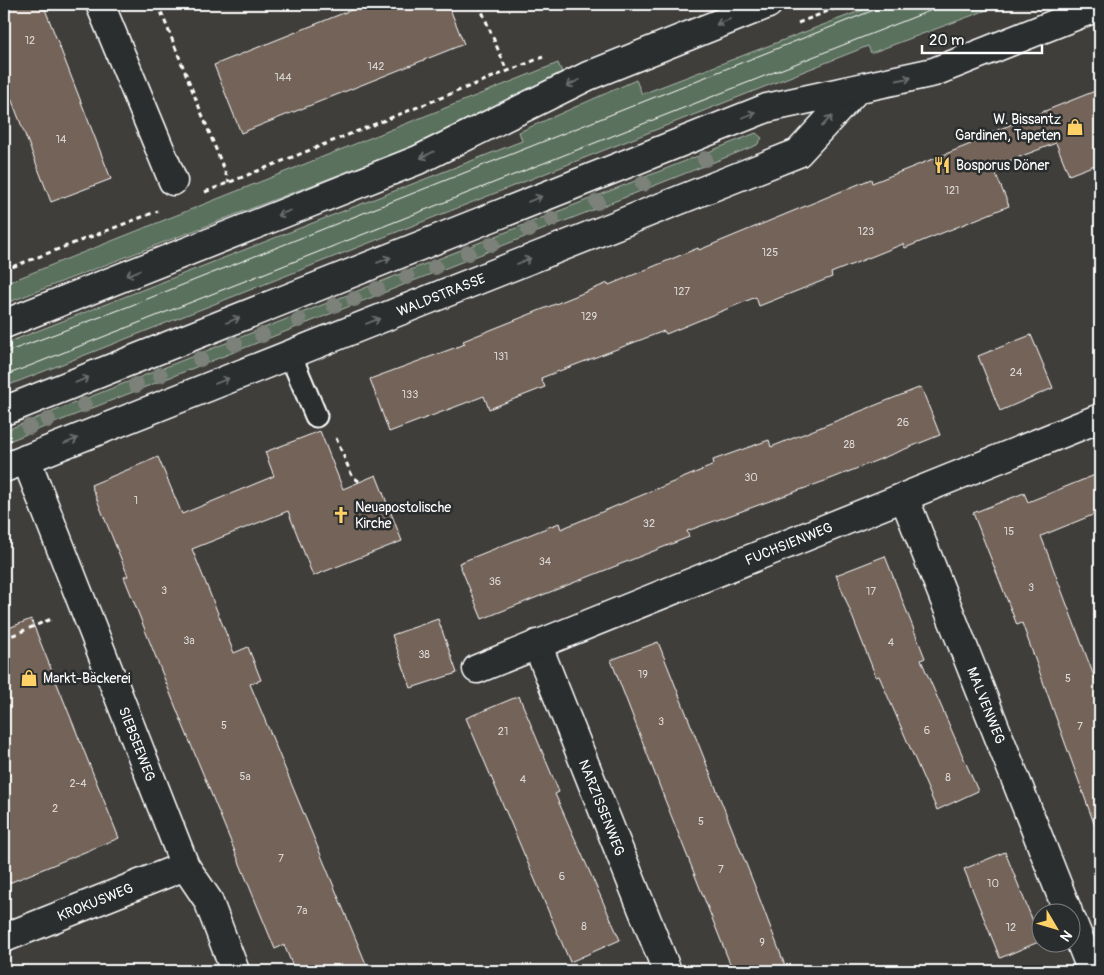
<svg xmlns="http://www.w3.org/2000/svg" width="1104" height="975" viewBox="0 0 1104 975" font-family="Pangolin,sans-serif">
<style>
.green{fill:#5a715d;stroke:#acb8ae}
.building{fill:#736459;stroke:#fff}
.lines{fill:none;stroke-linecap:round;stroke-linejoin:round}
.lane-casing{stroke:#fff;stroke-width:25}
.street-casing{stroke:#fff;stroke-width:31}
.secondary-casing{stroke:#fff;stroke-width:31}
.path{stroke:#fff;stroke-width:3;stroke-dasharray:5 4;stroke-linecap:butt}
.lane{stroke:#2a2d2e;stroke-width:21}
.street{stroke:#2a2d2e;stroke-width:28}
.secondary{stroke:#2a2d2e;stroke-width:28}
.tram{stroke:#fff;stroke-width:1}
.tree{fill:#7b817a}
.oneway{stroke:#6a6c6d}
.labels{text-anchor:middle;stroke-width:5;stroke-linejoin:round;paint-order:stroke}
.number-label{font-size:11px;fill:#dcd8d6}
.poi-label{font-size:14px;fill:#fff;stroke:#2a2d2e;text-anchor:start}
.street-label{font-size:14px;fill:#fff;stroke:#2a2d2e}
</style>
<rect width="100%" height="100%" fill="#403e3b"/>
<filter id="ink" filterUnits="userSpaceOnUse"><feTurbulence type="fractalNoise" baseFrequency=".02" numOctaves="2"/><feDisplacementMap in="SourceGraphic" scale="10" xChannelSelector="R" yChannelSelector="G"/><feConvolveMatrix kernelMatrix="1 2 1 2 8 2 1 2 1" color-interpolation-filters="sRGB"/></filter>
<g filter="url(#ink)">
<g class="green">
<polygon points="878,4 1003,4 871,53 868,46 4,387 4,344 522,141 519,132 636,80 642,94"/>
<polygon points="558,63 562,72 408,148 4,304 4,284"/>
<polygon points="756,133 762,138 757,145 4,443 4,431"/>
</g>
<g class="building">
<polygon points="4,4 43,4 111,179 51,202 4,80"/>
<polygon points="366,4 448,4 464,44 241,133 214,65"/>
<polygon points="1100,89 1100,163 1069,175 1056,143 993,167 1009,206 905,248 903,244 831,273 832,277 759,306 756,297 666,334 664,331 541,378 545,387 489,409 484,396 389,432 370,379 465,344 463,341 608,283 609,285 698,248 699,250 871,179 872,183 986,138 985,135"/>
<polygon points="1031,335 1053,388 1000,411 978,356"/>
<polygon points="921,387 940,435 833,478 687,531 689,537 482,619 459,563 559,523 561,529 714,465 713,460 769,440 771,447"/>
<polygon points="320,431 343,489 376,475 402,541 313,576 288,511 192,549 234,653 248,647 261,680 250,684 369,971 295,971 284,945 275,949 178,713 124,577 128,576 91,485 158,457 182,514 274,476 265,452"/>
<polygon points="1100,473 1100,512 1041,536 1100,692 1100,829 1096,829 1022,623 1017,625 973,513 1024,493 1028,502"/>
<polygon points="885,556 925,658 921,660 978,791 937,810 879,676 876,677 836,575"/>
<polygon points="31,619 119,838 4,885 4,630"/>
<polygon points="438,619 457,673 411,688 392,635"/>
<polygon points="658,642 754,884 787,971 733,971 665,800 611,660"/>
<polygon points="519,696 559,792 555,794 620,940 570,962 466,718"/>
<polygon points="1005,852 1041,941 1000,958 964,869"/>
</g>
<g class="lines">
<g class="lane-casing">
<polyline id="lane" points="290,354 316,416"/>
</g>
<g class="street-casing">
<g id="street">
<polyline points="100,4 173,181"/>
<path id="s1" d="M26,459L185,866L208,900L235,971"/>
<path id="s2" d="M4,468L798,153L857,89"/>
<path id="s3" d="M904,497L1068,912"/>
<path id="s4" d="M537,644L667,971"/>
<path id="s5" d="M477,669L1100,418"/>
<polyline points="1072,921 1092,971"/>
<path id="s6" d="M4,938L185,866"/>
</g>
</g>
<g class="secondary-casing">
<g id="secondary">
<polyline points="4,324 418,160 588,76 768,4"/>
<polyline points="4,411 767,108 934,72 1100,6"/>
</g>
</g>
<g class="path">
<polyline points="158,4 229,182"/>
<polyline points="479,4 507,71"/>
<polyline points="798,23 846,4"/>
<polyline points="205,192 543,57"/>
<polyline points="4,270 158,211"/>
<polyline points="336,438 352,476 360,482"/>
<polyline points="4,639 51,619"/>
</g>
<use href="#lane" class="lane"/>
<use href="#street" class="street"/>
<use href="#secondary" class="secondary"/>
<g class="tram">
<polyline points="4,353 127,307 889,4"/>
<polyline points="4,376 947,4"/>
</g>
</g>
<g class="tree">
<circle cx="705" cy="159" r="8"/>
<circle cx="643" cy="184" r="8"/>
<circle cx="597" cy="202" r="8"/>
<circle cx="552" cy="219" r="8"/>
<circle cx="529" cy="230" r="8"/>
<circle cx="492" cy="244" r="8"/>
<circle cx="468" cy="253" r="8"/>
<circle cx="435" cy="267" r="8"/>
<circle cx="407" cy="277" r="8"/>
<circle cx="377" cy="289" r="8"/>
<circle cx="354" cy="299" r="8"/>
<circle cx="334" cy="305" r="8"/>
<circle cx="299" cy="320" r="8"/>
<circle cx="262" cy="335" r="8"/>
<circle cx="235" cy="344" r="8"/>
<circle cx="200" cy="359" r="8"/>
<circle cx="160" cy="375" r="8"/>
<circle cx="136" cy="385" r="8"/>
<circle cx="84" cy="405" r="8"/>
<circle cx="48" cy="420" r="8"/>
<circle cx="29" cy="427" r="8"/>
</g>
<defs><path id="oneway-shaft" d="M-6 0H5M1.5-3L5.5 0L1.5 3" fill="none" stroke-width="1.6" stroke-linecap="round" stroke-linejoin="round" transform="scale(1.25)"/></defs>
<g class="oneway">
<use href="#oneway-shaft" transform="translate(723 22) rotate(158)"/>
<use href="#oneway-shaft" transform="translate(904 79) rotate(-12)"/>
<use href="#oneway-shaft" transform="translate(573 83) rotate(154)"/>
<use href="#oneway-shaft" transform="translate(749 115) rotate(-21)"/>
<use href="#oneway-shaft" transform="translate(827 121) rotate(-47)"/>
<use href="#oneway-shaft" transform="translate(427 155) rotate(154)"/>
<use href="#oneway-shaft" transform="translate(535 199) rotate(-22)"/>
<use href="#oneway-shaft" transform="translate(284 213) rotate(158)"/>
<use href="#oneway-shaft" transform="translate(384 260) rotate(-22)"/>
<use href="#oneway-shaft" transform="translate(524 261) rotate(-22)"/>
<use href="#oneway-shaft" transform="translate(133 273) rotate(158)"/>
<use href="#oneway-shaft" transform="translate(233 320) rotate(-22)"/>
<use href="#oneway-shaft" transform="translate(373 321) rotate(-22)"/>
<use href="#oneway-shaft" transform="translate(82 380) rotate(-22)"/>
<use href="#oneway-shaft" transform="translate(222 381) rotate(-22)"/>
<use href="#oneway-shaft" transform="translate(71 441) rotate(-22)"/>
</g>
</g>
<defs>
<g id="shop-bare" transform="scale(1.35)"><path d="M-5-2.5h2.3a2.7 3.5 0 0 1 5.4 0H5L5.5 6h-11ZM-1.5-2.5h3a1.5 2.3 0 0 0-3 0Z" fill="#ffd166" stroke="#2a2d2e" stroke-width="2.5" paint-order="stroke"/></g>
<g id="restaurant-bare" transform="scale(1.35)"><path d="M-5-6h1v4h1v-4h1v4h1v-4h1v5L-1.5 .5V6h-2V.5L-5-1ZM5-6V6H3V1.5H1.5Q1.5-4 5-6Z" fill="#ffd166" stroke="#2a2d2e" stroke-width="2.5" paint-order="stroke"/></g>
<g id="church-bare" transform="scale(1.35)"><path d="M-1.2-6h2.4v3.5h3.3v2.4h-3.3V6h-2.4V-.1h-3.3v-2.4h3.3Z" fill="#ffd166" stroke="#2a2d2e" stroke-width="2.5" paint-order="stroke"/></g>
</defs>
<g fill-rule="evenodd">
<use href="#shop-bare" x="1075" y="127"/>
<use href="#restaurant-bare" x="942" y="165"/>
<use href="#church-bare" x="341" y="515"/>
<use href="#shop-bare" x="29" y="678"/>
</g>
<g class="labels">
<g class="number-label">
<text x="30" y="44">12</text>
<text x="376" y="70">142</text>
<text x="283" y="81">144</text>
<text x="61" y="143">14</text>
<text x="952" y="194">121</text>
<text x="866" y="235">123</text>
<text x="770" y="256">125</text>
<text x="682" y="295">127</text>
<text x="589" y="320">129</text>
<text x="501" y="360">131</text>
<text x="1016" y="376">24</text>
<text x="410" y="398">133</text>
<text x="903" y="426">26</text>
<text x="849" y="448">28</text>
<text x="751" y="481">30</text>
<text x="136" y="504">1</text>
<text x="649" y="527">32</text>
<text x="1009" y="535">15</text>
<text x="545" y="565">34</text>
<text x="495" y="585">36</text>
<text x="1031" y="591">3</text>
<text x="164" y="594">3</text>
<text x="871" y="595">17</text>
<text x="189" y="644">3a</text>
<text x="891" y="646">4</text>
<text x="424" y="658">38</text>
<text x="643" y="678">19</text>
<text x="1068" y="682">5</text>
<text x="661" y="725">3</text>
<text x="224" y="729">5</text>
<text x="1080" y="730">7</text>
<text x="927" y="734">6</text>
<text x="503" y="735">21</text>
<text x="245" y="780">5a</text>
<text x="948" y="781">8</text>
<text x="523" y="783">4</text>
<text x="78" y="787">2-4</text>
<text x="55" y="812">2</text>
<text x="701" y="825">5</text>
<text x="281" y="862">7</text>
<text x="721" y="873">7</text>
<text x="562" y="880">6</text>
<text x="993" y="887">10</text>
<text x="302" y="914">7a</text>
<text x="584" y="930">8</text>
<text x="1011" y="931">12</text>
<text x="762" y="946">9</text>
</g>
<g class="poi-label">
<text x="1061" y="124" text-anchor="end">W. Bissantz<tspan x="1061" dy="16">Gardinen, Tapeten</tspan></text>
<text x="956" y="170">Bosporus Döner</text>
<text x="355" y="512">Neuapostolische<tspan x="355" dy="16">Kirche</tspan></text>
<text x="43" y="683">Markt-Bäckerei</text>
</g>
<g class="street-label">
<text dy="5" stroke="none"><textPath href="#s2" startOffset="470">WALDSTRASSE</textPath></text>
<text dy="5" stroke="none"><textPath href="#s5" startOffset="336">FUCHSIENWEG</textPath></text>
<text dy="5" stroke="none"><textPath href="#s3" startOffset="224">MALVENWEG</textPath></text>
<text dy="5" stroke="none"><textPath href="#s1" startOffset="306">SIEBSEEWEG</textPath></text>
<text dy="5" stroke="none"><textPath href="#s4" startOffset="176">NARZISSENWEG</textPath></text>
<text dy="5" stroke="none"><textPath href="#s6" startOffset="98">KROKUSWEG</textPath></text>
</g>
</g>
<rect width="1104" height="975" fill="none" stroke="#2a2d2e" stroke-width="20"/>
<rect x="10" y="10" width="1084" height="955" fill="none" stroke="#fff" stroke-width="2" filter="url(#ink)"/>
<g transform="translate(1056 928) rotate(128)"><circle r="24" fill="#2a2d2e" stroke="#7f8182"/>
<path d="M0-4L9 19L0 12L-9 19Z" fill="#ffd166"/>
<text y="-8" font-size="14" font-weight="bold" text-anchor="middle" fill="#ffffff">N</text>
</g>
<path d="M922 45v8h120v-8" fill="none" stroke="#ffffff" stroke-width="2.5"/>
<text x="929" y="45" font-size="15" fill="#ffffff" stroke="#2a2d2e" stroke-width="4" paint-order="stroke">20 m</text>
</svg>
